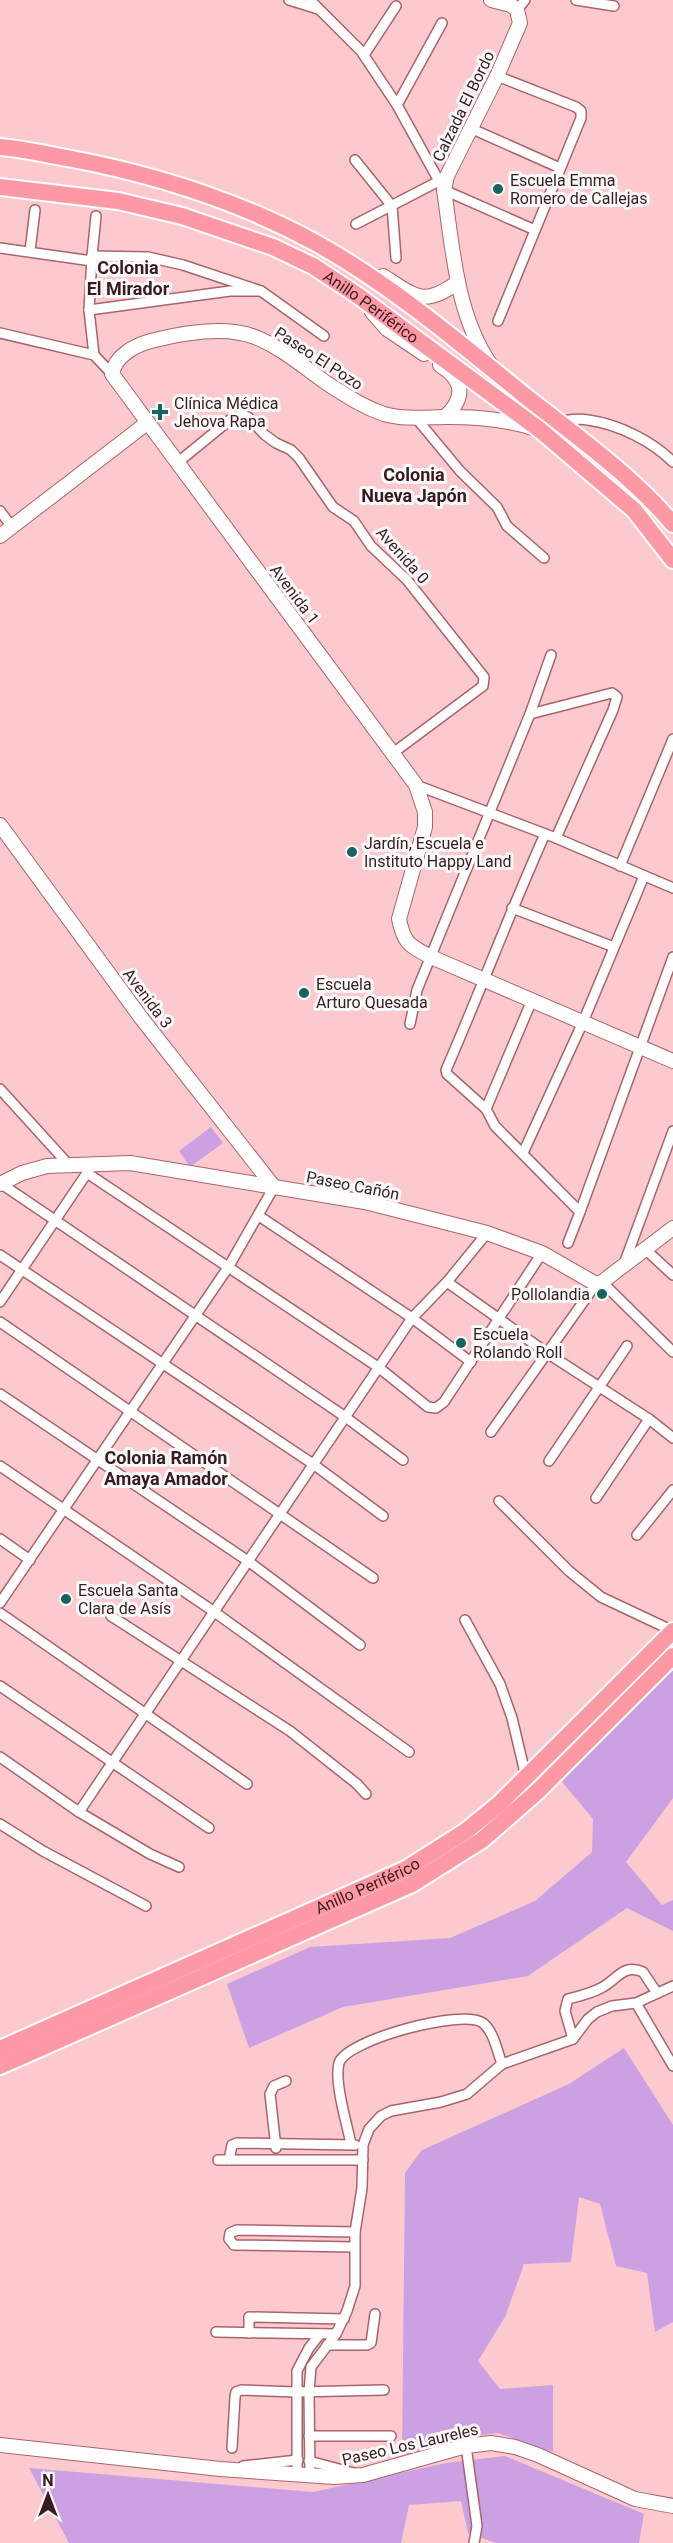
<svg xmlns="http://www.w3.org/2000/svg" width="673" height="2543" viewBox="0 0 673 2543" font-family="Roboto,sans-serif">
<style>
.green{fill:#cba1e3}
.lines{fill:none;stroke-linecap:round;stroke-linejoin:round}
.street-casing{stroke:#ab636b;stroke-width:12}
.secondary-casing{stroke:#ab636b;stroke-width:16}
.highway-casing{stroke:#fff;stroke-width:20}
.street{stroke:#fff;stroke-width:9}
.secondary{stroke:#fff;stroke-width:14}
.highway{stroke:#fd99a4;stroke-width:16}
.poi-dot{fill:#156462;stroke:#fafafa;stroke-width:2}
.labels{text-anchor:middle;stroke-width:6;stroke-linejoin:round;paint-order:stroke}
.street-label{font-size:16px;fill:#391b1f;stroke:#fafafa}
.poi-label{font-size:16px;fill:#391b1f;stroke:#fafafa;text-anchor:start}
.neighbourhood-label{font-size:18px;font-weight:bold;fill:#391b1f;stroke:#fafafa}
</style>
<rect width="100%" height="100%" fill="#fccace"/>
<g class="green">
<polygon points="211,1127 223,1143 190,1167 179,1151"/>
<polygon points="673,1667 673,1798 626,1862 662,1905 673,1900 673,1931 627,1908 528,1976 343,2007 249,2048 227,1984 310,1947 450,1938 535,1901 592,1852 593,1819 558,1777"/>
<polygon points="624,2048 673,2125 673,2322 655,2332 647,2273 616,2266 600,2204 579,2197 571,2262 524,2264 505,2317 478,2361 500,2389 553,2385 553,2452 498,2433 452,2439 402,2456 405,2173 422,2150 569,2084"/>
<polygon points="505,2456 644,2514 639,2543 496,2543 468,2533 461,2501 409,2505 401,2543 69,2543 29,2468 313,2492 446,2463"/>
</g>
<g class="lines">
<g class="street-casing">
<g id="street">
<polyline points="289,0 318,9"/>
<polyline points="310,0 361,51 397,105 444,190 535,230"/>
<polyline points="576,0 614,6"/>
<polyline points="517,10 525,0"/>
<polyline points="364,55 396,6"/>
<polyline points="497,76 576,107 581,111 581,118 498,321"/>
<polyline points="397,105 442,23"/>
<polyline points="470,128 560,168"/>
<polyline points="355,160 392,206 396,258"/>
<polyline points="356,224 439,181"/>
<polyline points="0,248 92,261"/>
<polyline points="30,251 35,210"/>
<polyline points="92,256 96,216"/>
<polyline points="89,310 230,291 261,291 324,336"/>
<polyline points="0,333 94,355 112,374"/>
<polyline points="94,355 89,310 92,256 148,257 183,265 261,291"/>
<polyline points="416,418 460,471 497,507 507,526 544,558"/>
<path d="M560,421C569,420 579,418 588,420C618,424 652,441 673,462"/>
<polyline points="177,463 231,419 242,415 248,417 265,435 276,443 291,450 299,458 333,507 354,521 371,546 407,580 484,677 483,686 393,753"/>
<polyline points="0,511 12,527"/>
<polyline points="530,714 551,655"/>
<polyline points="416,785 556,838 673,888"/>
<path d="M545,834C510,912 480,992 446,1070L447,1074L486,1109L495,1126L580,1212L568,1243"/>
<polyline points="620,866 673,739"/>
<polyline points="512,908 614,947"/>
<polyline points="410,1024 417,990 530,714 612,693 617,697 613,710 556,838"/>
<polyline points="0,1089 68,1164"/>
<polyline points="486,1109 532,1000"/>
<polyline points="523,1153 583,1022 644,876"/>
<polyline points="87,1173 378,1367 428,1407 436,1408 444,1402 542,1253"/>
<polyline points="0,1183 344,1416 403,1460"/>
<polyline points="580,1212 673,957"/>
<polyline points="259,1216 412,1318 471,1362"/>
<polyline points="645,1249 673,1275"/>
<polyline points="0,1255 313,1464 383,1516"/>
<polyline points="624,1264 673,1131"/>
<polyline points="447,1282 547,1353 649,1419 673,1438"/>
<polyline points="602,1282 673,1352"/>
<polyline points="0,1302 89,1170"/>
<polyline points="0,1322 373,1578"/>
<polyline points="0,1394 248,1561 360,1645"/>
<polyline points="491,1432 596,1284"/>
<polyline points="549,1461 627,1346"/>
<polyline points="0,1466 213,1611 409,1752"/>
<polyline points="596,1498 649,1419"/>
<polyline points="499,1501 569,1571 601,1597 673,1631"/>
<polyline points="637,1535 673,1490"/>
<polyline points="0,1539 30,1560"/>
<polyline points="0,1603 229,1266 274,1187"/>
<polyline points="0,1613 247,1784"/>
<polyline points="111,1616 290,1731 357,1784 366,1794"/>
<polyline points="465,1620 500,1684 512,1718 526,1777"/>
<polyline points="0,1686 209,1828"/>
<polyline points="0,1757 79,1812 150,1854 179,1867"/>
<polyline points="79,1812 412,1318 447,1282 487,1233"/>
<polyline points="0,1824 43,1851 146,1906"/>
<polyline points="636,2003 673,2066"/>
<path d="M573,2039L565,2011L568,1999C579,1996 590,1994 601,1988C617,1980 623,1963 643,1972L657,1993"/>
<path d="M351,2144C347,2124 334,2082 339,2063C346,2040 463,2008 483,2023C494,2032 497,2051 502,2064"/>
<polyline points="276,2148 270,2094 274,2086 286,2081"/>
<polyline points="218,2160 363,2160"/>
<polyline points="229,2160 232,2145 237,2143 355,2145"/>
<polyline points="354,2247 234,2245 229,2239 230,2233 237,2230 355,2232"/>
<polyline points="216,2332 336,2334"/>
<polyline points="249,2333 249,2317 344,2319"/>
<polyline points="327,2345 367,2345 371,2343 375,2314"/>
<polyline points="309,2436 391,2436"/>
<polyline points="466,2446 477,2526 474,2543"/>
<polyline points="232,2448 235,2397 236,2392 241,2390 296,2392 384,2390"/>
<polyline points="309,2461 354,2473"/>
<polyline points="243,2466 298,2460"/>
<polyline points="297,2476 297,2371 309,2348 320,2334"/>
<polyline points="310,2477 309,2392 311,2367 336,2334 347,2311 355,2286 355,2232 362,2188 363,2145 369,2129 381,2116 391,2111 441,2102 467,2094 502,2064 573,2039 588,2019 597,2012 612,2006 636,2003 673,1986"/>
</g>
</g>
<g class="secondary-casing">
<g id="secondary">
<path d="M383,276C416,297 424,307 458,282"/>
<polyline points="372,312 387,329 424,354"/>
<path d="M490,364C456,313 453,250 444,190L447,176L497,76L520,23L517,10L511,5L491,0"/>
<path d="M440,365C465,381 465,398 445,417"/>
<path d="M533,428C504,419 478,417 448,417C427,417 405,420 384,414C363,407 347,396 328,384C305,368 281,347 255,337C225,325 182,333 151,341C135,345 115,356 112,374L416,785L425,812V827L399,919C404,944 410,946 431,957L673,1061"/>
<polyline points="0,536 147,423"/>
<polyline points="0,825 142,1019 274,1187"/>
<polyline points="0,1184 22,1173 47,1166 130,1163 365,1202 487,1233 542,1253 596,1284 602,1282 673,1228"/>
<polyline points="0,2445 220,2469 334,2477 363,2475 466,2446 491,2443 515,2447 538,2455 635,2499 673,2506"/>
</g>
</g>
<g class="highway-casing">
<g id="highway">
<path d="M0,147C23,149 45,154 67,158C153,174 239,201 316,243C393,286 461,344 529,399C579,438 632,476 673,524"/>
<path id="s1" d="M0,187L118,201L182,216L273,247L313,266L357,295L540,430L634,510L673,560"/>
<path id="s2" d="M0,2049L406,1869L466,1831L499,1804L673,1631"/>
<polyline points="0,2066 412,1884 482,1840 538,1791 673,1656"/>
</g>
</g>
<use href="#street" class="street"/>
<use href="#secondary" class="secondary"/>
<use href="#highway" class="highway"/>
</g>
<g class="poi-dot">
<circle cx="498" cy="189" r="6"/>
<path d="M157 403h6v6h6v6h-6v6h-6v-6h-6v-6h6z"/>
<circle cx="352" cy="852" r="6"/>
<circle cx="304" cy="993" r="6"/>
<circle cx="602" cy="1294" r="6"/>
<circle cx="461" cy="1343" r="6"/>
<circle cx="66" cy="1599" r="6"/>
</g>
<g class="labels">
<g class="street-label">
<text transform="translate(463 106) rotate(-64)" y="6">Calzada El Bordo</text>
<text dy="6" stroke="none"><textPath href="#s1" startOffset="396">Anillo Periférico</textPath></text>
<text transform="translate(319 358) rotate(33)" y="6">Paseo El Pozo</text>
<text transform="translate(403 555) rotate(48)" y="6">Avenida 0</text>
<text transform="translate(295 594) rotate(53)" y="6">Avenida 1</text>
<text transform="translate(148 998) rotate(53)" y="6">Avenida 3</text>
<text transform="translate(353 1185) rotate(11)" y="6">Paseo Cañón</text>
<text dy="6" stroke="none"><textPath href="#s2" startOffset="402">Anillo Periférico</textPath></text>
<text transform="translate(410 2444) rotate(-13)" y="6">Paseo Los Laureles</text>
</g>
<g class="poi-label">
<text x="510" y="186">Escuela Emma<tspan x="510" dy="18">Romero de Callejas</tspan></text>
<text x="174" y="409">Clínica Médica<tspan x="174" dy="18">Jehova Rapa</tspan></text>
<text x="364" y="849">Jardín, Escuela e<tspan x="364" dy="18">Instituto Happy Land</tspan></text>
<text x="316" y="990">Escuela<tspan x="316" dy="18">Arturo Quesada</tspan></text>
<text x="590" y="1300" text-anchor="end">Pollolandia</text>
<text x="473" y="1340">Escuela<tspan x="473" dy="18">Rolando Roll</tspan></text>
<text x="78" y="1596">Escuela Santa<tspan x="78" dy="18">Clara de Asís</tspan></text>
</g>
<g class="neighbourhood-label">
<text x="128" y="274">Colonia<tspan x="128" dy="21">El Mirador</tspan></text>
<text x="414" y="481">Colonia<tspan x="414" dy="21">Nueva Japón</tspan></text>
<text x="166" y="1464">Colonia Ramón<tspan x="166" dy="21">Amaya Amador</tspan></text>
</g>
</g>
<g transform="translate(48 2495)" stroke="#fafafa" stroke-width="4.5" paint-order="stroke">
<path d="M0-4.5L10 22L0 15L-10 22Z" fill="#391b1f"/>
<text y="-9" font-size="16" font-weight="bold" text-anchor="middle" fill="#391b1f">N</text>
</g>
</svg>
